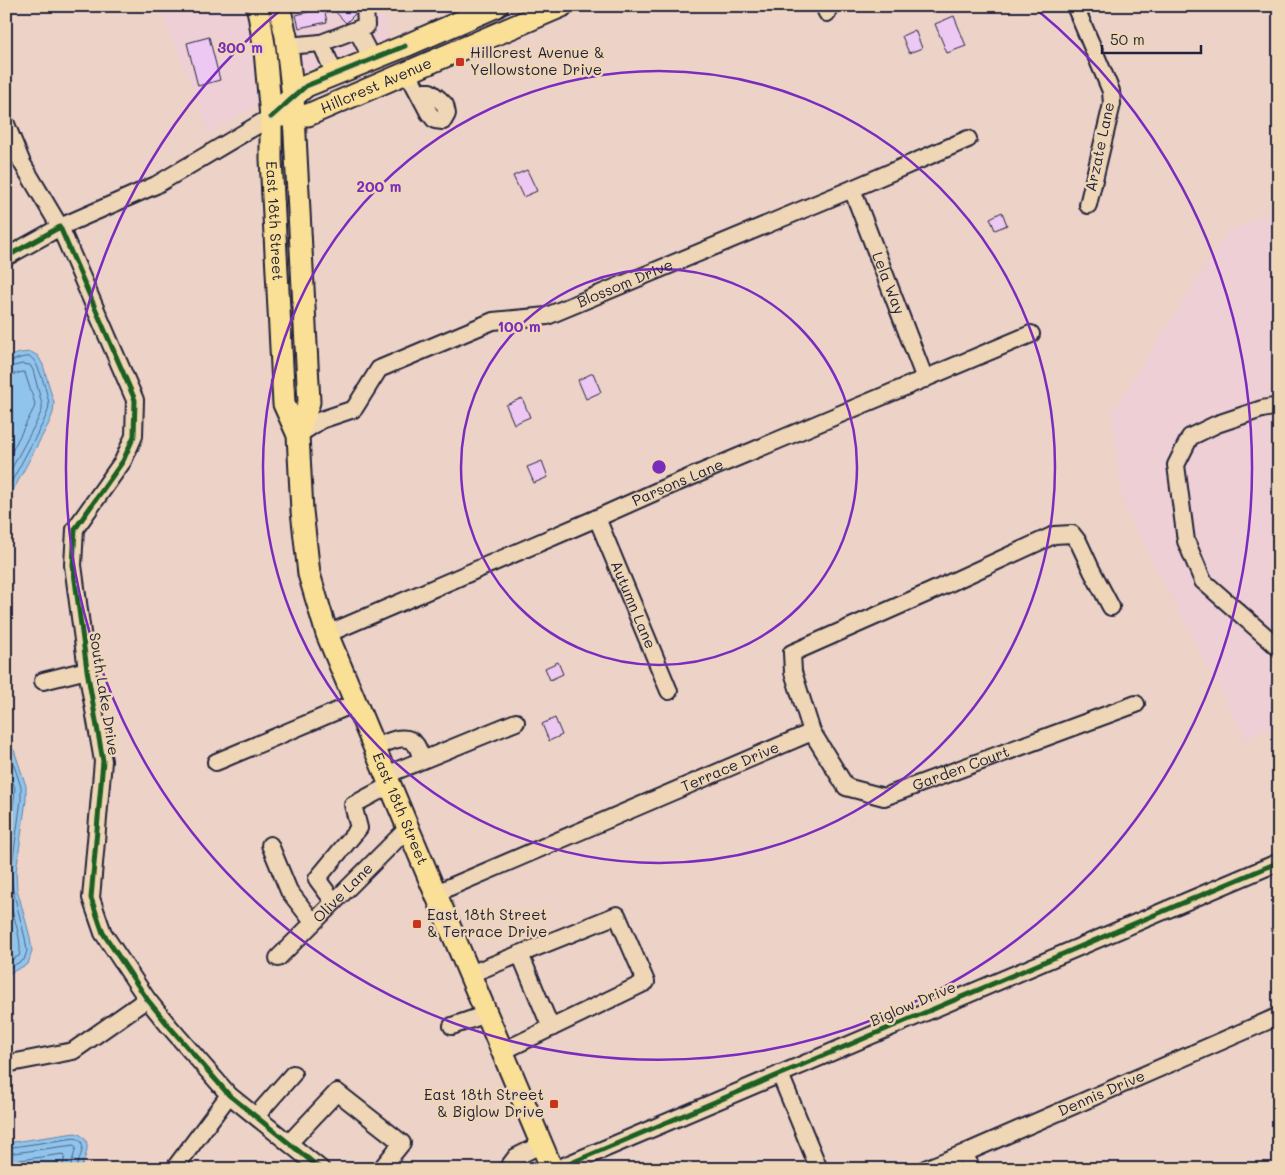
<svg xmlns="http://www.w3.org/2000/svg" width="1285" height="1175" viewBox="0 0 1285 1175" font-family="Mali,sans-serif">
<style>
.built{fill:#edcfd5}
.water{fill:#90c4ed;stroke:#6483a6}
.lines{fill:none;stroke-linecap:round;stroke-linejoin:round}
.shore{stroke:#4e6382;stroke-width:1}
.building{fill:#ecc8f3;stroke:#22223b}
.minor-casing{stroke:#22223b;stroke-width:20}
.major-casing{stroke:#22223b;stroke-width:25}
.minor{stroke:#eed6b6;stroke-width:16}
.major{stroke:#fadf96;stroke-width:21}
.cycleway-casing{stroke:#eed6b6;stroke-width:8}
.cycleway{stroke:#1b5e20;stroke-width:5}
.ring{fill:none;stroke:#7b2cbf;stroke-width:2.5}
.poi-dot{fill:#c8321e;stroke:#eed6b6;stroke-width:2}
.labels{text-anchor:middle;stroke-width:5;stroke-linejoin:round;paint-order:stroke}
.poi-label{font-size:15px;fill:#22223b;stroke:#eed6b6;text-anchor:start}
.street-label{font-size:15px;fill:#22223b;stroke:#eed6b6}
.centre{fill:#7b2cbf;stroke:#eed6b6;stroke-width:2.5}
.ring-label{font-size:15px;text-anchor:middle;font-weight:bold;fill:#7b2cbf;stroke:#eed6b6;stroke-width:5;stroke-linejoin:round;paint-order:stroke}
</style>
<rect width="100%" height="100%" fill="#edd2c8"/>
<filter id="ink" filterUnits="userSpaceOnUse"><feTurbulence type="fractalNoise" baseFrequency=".02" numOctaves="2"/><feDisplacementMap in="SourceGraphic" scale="10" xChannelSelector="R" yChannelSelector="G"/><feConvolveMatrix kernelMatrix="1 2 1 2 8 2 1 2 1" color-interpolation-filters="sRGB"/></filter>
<g filter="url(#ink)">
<g class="built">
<polygon points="159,6 384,6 388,43 283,90 209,133 191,84"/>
<polygon points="1279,209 1279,724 1246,739 1123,504 1112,412 1228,231"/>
</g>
<g class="water">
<polygon points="31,352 38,356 43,365 54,403 53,413 48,425 9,498 6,507 6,358 20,353"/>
<polygon points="6,742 14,750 26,786 26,800 16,872 17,889 30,937 32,951 28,964 6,975"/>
<path d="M75,1133C95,1138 85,1156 81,1169H6V1143Z"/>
</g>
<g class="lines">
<g class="shore">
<path d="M6,362C14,361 22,356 30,357C38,359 48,396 49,404C49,411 45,417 43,423L6,492"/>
<polyline points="6,368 22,364 30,365 33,370 42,404 42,410 37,421 6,479"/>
<polyline points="6,376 23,372 25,373 35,404 34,408 6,463"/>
<polyline points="6,749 10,753 21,787 21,800 11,873 13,890 25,938 27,951 24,960 6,969"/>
<polyline points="6,763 15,788 14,799 6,859"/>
<path d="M6,890C10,906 24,942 19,956L6,962"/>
<path d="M6,1148L75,1138C90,1142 78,1158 76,1169"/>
<polyline points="6,1154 74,1145 76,1147 70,1169"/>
<polyline points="6,1162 63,1154 65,1156 62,1169"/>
</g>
</g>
<g class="building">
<polygon points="330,6 355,6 355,14 346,23"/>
<polygon points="324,8 327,22 299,28 296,15"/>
<polygon points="954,16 966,46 947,53 935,24"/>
<polygon points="915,30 922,48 909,53 902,36"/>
<polygon points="209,37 220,80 198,86 187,43"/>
<polygon points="527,170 537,191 523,197 513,176"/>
<polygon points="1002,212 1007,225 995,230 990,218"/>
<polygon points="593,373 601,392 586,399 578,380"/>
<polygon points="522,398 530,417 514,424 506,405"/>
<polygon points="542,461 548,477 534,483 527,467"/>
<polygon points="558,662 563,674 550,680 545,668"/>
<polygon points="555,718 562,735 549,741 542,724"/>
</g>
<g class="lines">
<g class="minor-casing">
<g id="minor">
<polyline points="824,6 827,13"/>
<polyline points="1075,6 1111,91 1112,104 1088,205"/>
<polyline points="357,30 372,59"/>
<polyline points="287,46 321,43"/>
<polyline points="408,73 429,113 435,120 443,121 447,114 445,105 439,99 430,92 418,92"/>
<polyline points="335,75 321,43 366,26 365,6"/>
<polyline points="6,124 22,163 60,227 135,400 134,436 123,461 75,529 73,565 87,670 103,761 91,898 103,933 147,999 168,1025 229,1095 321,1169"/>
<path id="s1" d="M852,189L925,379"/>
<polyline points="6,257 60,227 156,185 271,117"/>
<polyline points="1279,406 1262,409 1217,424 1190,437 1176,465 1186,541 1203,581 1279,648"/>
<path id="s2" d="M298,435L321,420L354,409L379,369L493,321L547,316L852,189L968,139"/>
<path id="s3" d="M597,518L669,691"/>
<path id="s4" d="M327,634L597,518L662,489L1031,334"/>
<polyline points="43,681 87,670"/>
<path id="s5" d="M812,732L846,787L884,797L1136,704"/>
<path d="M374,748C386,743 406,731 416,745C419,749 420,755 422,760"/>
<polyline points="216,762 356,703"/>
<polyline points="386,775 516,722"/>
<polyline points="270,845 289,891 313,922"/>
<path id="s6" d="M436,893L812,732L793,672L792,653L930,592L1054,535L1072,534L1079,543L1092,571L1111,607"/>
<polyline points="334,902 317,879 359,828 353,805 390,785"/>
<polyline points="520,954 551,1028"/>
<path id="s7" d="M278,958L408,828"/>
<polyline points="470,974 617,915 646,982 503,1051"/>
<polyline points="452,1026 487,1014"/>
<polyline points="11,1063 73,1051 147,999"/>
<polyline points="780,1074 819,1169"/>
<polyline points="256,1116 293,1074"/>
<polyline points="289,1143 337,1092 402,1143 381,1169"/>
<polyline points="965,1153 971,1169"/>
<polyline points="174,1169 229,1095"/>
<polyline points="507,1169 516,1157 542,1144"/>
<polyline points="557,1169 1279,862"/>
<path id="s8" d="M925,1169L965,1153L1279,1016"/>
</g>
</g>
<g class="major-casing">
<g id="major">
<path id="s9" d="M257,6L259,14L265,51L271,117V159L284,404L298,435L302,511L309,574L327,634L408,828L552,1169"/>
<polyline points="279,6 286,36 293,97 309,402 298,435"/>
<polyline points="286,103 306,86 405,46 497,6"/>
<path id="s10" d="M281,116L308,115L562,6"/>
</g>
</g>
<use href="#minor" class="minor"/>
<use href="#major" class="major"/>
<g class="cycleway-casing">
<g id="cycleway">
<polyline points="271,117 306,86 405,46"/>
<polyline points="6,257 60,227 135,400 134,436 123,461 75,529 73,565 87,670 103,761 91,898 103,933 147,999 168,1025 229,1095 321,1169"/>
<polyline points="557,1169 1279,862"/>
</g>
</g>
<use href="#cycleway" class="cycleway"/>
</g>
</g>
<g class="ring">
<circle cx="659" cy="467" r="198"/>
<circle cx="659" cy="467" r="396"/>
<path d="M1036 9A593 593 0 1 1 282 9"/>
</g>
<g class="poi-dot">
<rect x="455" y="57" width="10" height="10" rx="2.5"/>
<rect x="412" y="919" width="10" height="10" rx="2.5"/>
<rect x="549" y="1099" width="10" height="10" rx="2.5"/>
</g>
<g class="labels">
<g class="poi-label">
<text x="470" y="58">Hillcrest Avenue &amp;<tspan x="470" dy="17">Yellowstone Drive</tspan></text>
<text x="427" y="920">East 18th Street<tspan x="427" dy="17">&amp; Terrace Drive</tspan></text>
<text x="544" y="1100" text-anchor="end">East 18th Street<tspan x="544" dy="17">&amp; Biglow Drive</tspan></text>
</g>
<g class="street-label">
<text dy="5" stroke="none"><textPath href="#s10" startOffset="101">Hillcrest Avenue</textPath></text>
<text transform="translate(1100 147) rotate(-78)" y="5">Arzate Lane</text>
<text dy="5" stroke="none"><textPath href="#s9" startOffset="216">East 18th Street</textPath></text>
<text dy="5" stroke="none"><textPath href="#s2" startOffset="372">Blossom Drive</textPath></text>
<text dy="5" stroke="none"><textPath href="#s1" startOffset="101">Lela Way</textPath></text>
<text dy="5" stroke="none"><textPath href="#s4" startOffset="382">Parsons Lane</textPath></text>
<text dy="5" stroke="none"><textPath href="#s3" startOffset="94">Autumn Lane</textPath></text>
<text transform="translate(104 694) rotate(81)" y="5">South Lake Drive</text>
<text dy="5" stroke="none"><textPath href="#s6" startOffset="320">Terrace Drive</textPath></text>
<text dy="5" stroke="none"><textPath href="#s5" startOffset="186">Garden Court</textPath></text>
<text dy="5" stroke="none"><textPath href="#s9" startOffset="825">East 18th Street</textPath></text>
<text dy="5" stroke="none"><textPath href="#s7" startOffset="92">Olive Lane</textPath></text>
<text transform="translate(913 1004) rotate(-23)" y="5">Biglow Drive</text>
<text dy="5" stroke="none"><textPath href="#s8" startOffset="192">Dennis Drive</textPath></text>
</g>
</g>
<circle cx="659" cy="467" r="8" class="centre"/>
<g class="ring-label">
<text x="240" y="53">300 m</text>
<text x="379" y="192">200 m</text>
<text x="519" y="332">100 m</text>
</g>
<rect width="1285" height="1175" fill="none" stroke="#eed6b6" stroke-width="25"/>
<rect x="12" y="12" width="1260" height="1150" fill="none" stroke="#22223b" stroke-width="2" filter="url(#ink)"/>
<path d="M1102 45v8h99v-8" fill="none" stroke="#22223b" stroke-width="2.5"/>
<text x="1110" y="45" font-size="15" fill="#22223b" stroke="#eed6b6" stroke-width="4" paint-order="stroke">50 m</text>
</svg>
